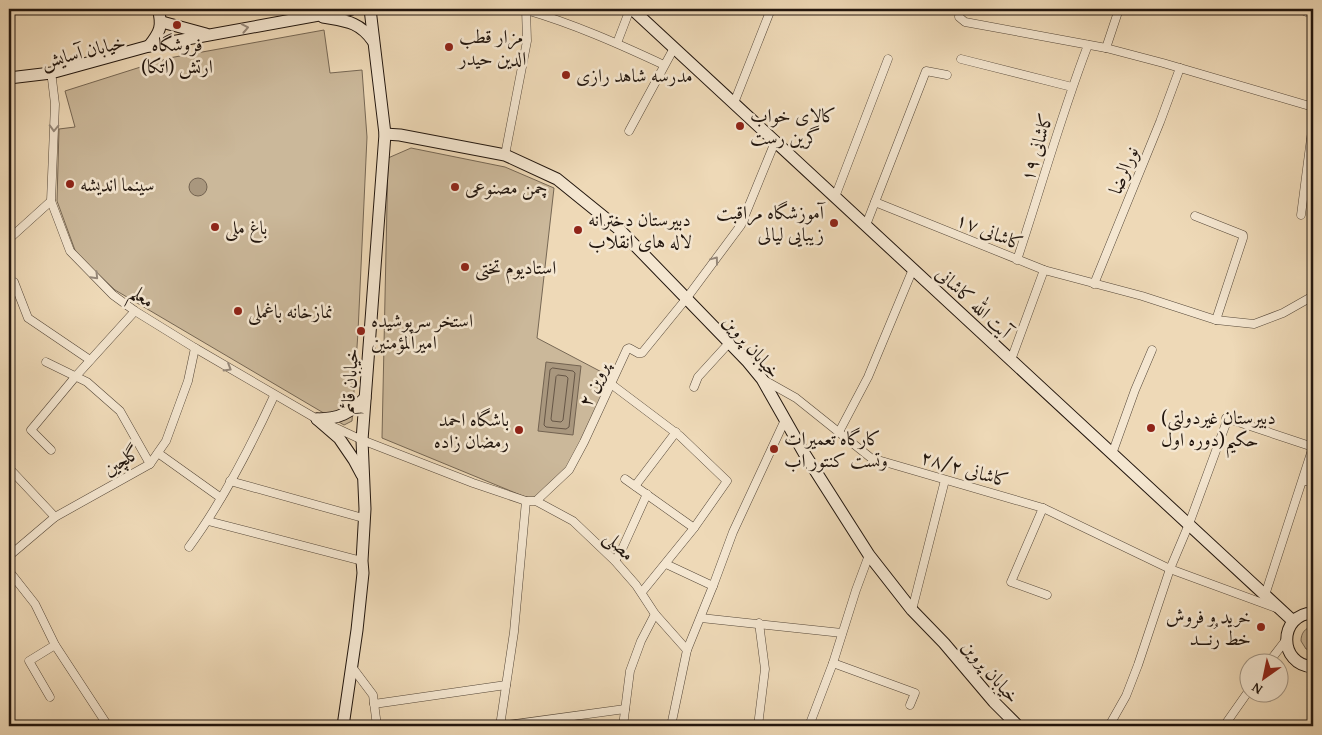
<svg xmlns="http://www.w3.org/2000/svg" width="1322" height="735" viewBox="0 0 1322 735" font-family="'Gentium Book Plus',Amiri,serif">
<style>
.green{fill:#cbb89a;stroke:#766754}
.water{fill:#a9977e;stroke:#736351}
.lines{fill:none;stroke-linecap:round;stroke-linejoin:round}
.shore{stroke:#665646;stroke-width:1}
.street-casing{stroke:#554738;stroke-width:9}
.secondary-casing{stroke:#22160e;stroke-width:13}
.street{stroke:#f4e6d0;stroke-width:8}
.secondary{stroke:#f4e6d0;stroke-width:11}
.oneway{stroke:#968879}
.poi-dot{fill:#8f2418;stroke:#f4e6d0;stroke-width:2}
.labels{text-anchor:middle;stroke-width:5;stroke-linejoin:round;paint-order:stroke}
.poi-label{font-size:19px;fill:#22160e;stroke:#f4e6d0;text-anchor:start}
.street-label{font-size:19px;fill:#22160e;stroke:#f4e6d0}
</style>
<rect width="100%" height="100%" fill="#eed9b7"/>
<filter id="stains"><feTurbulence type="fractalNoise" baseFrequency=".004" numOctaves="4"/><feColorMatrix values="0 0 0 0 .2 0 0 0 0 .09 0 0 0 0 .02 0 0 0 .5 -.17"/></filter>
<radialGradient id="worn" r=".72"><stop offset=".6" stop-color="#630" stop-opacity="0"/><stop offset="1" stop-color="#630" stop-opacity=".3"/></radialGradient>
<g class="green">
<polygon points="324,30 330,73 362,70 367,137 358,332 352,421 344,425 115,290 76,253 57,201 59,129 75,127 65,91 169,58"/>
<polygon points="411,148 505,167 554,188 537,338 613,378 570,464 535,501 382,438 388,158"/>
<path d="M1313,626V651L1306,649L1301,641C1301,633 1305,628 1313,626Z"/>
</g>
<g class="water">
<circle cx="198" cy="187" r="9"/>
<polygon points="546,362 581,366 573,435 538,431"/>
</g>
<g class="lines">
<g class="shore">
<polygon points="553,368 573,371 575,373 569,427 566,429 546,427 544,425 550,370"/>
<polygon points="558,375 566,376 568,378 563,420 561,422 552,421 551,419 556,377"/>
</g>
<g class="street-casing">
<g id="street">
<polyline points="960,9 959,17 965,22 1106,48 1163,63 1313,107"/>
<polyline points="1300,9 1313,15"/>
<path d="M526,10C574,24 619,44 664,65"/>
<polyline points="617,43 630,9"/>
<polyline points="1106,48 1119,9"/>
<polyline points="961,59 1072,87"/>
<polyline points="52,79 55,104 51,201 70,251 113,295 135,311 195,348 317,419 362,440 473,483 526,501 536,501 573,521 615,561 636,585 655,614 687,650"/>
<polyline points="734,103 771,9"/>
<polyline points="629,131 674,48"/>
<polyline points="505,155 527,41 526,9"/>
<polyline points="835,197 888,59"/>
<polyline points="875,202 1044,270 1142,296 1216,320 1254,324 1283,313 1313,296"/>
<polyline points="1301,215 1313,123"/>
<polyline points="1195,216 1243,235 1243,238 1216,320"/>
<polyline points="866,225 926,71 947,75"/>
<polyline points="9,239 51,201"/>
<path d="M1017,260C1041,188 1061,115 1088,45"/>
<polyline points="9,281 14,282 28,318 90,360"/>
<polyline points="1094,284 1160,122 1180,68"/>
<polyline points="1011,360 1044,270"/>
<polyline points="46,362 87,382 120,411 150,464"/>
<polyline points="764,380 796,398 871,458 1043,508 1170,569 1276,608"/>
<polyline points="611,384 680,436 727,481 694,528 642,592"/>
<polyline points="694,387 698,377 729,343"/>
<polyline points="1226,418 1313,447 1265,595"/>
<polyline points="839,432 868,377 913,269"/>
<polyline points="51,450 31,430 76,376 135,311"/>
<polyline points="158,453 221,498"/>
<polyline points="1112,454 1135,390 1152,350"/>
<polyline points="9,468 55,517"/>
<polyline points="625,479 694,528"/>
<polyline points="230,481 363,518"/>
<polyline points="1303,481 1313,481"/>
<polyline points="635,486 676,432"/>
<polyline points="536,501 569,470 584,442 627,349 629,348 638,353 642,353 686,299 741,225 775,142"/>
<polyline points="1043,508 1011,582 1047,595"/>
<polyline points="208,521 362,561"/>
<path d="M189,547C223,501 250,448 274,396"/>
<polyline points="9,556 55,517 150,464 166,441 188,381 195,348"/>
<polyline points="615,561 623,547 647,494"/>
<polyline points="666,564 713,586"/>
<polyline points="9,571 35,604 55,645 108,726"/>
<polyline points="912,610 945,480"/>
<polyline points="701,618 842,633"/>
<polyline points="1269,662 1286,640"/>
<polyline points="833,663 915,693 910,705"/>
<polyline points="352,667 373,695 377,726"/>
<polyline points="50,697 29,661 55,645"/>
<polyline points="374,704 506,685"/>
<polyline points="500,726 514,632 526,501"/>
<polyline points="500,726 625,709"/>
<polyline points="623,726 630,671 641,641 655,614"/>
<polyline points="671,726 687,650 713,586 733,532 785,420"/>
<polyline points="758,726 765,669 759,623"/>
<polyline points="809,726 833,663 856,590 869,555"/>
<polyline points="1109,726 1126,696 1138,665 1170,569 1189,524 1228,418"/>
<polyline points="1224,726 1250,689"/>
</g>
</g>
<g class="secondary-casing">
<g id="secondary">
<polyline points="632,9 1293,621"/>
<path d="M323,17C345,21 359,21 373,41"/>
<polyline points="162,22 206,34"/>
<path d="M149,46C160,32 163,26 158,9"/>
<polyline points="9,78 51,73 149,46 352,9"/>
<polyline points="385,134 400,135 505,155 557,179 620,230 748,362 762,379 804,453 869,555 912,610 944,643 994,702 1018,726"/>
<polyline points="317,419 339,438 354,460 362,475"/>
<path d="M317,419C339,419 350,413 365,398"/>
<path d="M1313,613C1278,614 1278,665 1313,667"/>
<polyline points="343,726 357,630 363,573 362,561 365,509 362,440 385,134 370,9"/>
</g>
</g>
<use href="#street" class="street"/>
<use href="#secondary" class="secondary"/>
</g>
<defs><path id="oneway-chevron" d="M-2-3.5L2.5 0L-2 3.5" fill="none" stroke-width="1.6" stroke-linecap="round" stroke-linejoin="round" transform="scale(1.25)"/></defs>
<g class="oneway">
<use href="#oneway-chevron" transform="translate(245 28) rotate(-11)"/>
<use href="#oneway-chevron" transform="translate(54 128) rotate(92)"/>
<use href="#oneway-chevron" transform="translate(715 260) rotate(-53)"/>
<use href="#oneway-chevron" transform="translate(95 276) rotate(46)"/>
<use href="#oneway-chevron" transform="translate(228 368) rotate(31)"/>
</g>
<g class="poi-dot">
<circle cx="177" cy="25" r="5"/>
<circle cx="449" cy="47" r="5"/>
<circle cx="566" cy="75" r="5"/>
<circle cx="740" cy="126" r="5"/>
<circle cx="70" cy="184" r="5"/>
<circle cx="455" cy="187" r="5"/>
<circle cx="834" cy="223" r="5"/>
<circle cx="215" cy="227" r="5"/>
<circle cx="578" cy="230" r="5"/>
<circle cx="465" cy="267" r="5"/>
<circle cx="238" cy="311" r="5"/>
<circle cx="361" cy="331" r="5"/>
<circle cx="1151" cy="428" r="5"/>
<circle cx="519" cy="430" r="5"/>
<circle cx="774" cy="449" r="5"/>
<circle cx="1261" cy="627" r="5"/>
</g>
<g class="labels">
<g class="poi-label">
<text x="459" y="43">مزار قطب<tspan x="459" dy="22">الدین حیدر</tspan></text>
<text x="177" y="51" text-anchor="middle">فروشگاه<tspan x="177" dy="22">ارتش (اتکا)</tspan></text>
<text x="576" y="82">مدرسه شاهد رازی</text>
<text x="750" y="122">کالای خواب<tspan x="750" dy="22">گرین رست</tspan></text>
<text x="80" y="191">سینما اندیشه</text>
<text x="465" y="194">چمن مصنوعی</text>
<text x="824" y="219" text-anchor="end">آموزشگاه مراقبت<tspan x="824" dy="22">زیبایی لیالی</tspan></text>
<text x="588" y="226">دبیرستان دخترانه<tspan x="588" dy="22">لاله های انقلاب</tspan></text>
<text x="225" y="234">باغ ملی</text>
<text x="475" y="274">استادیوم تختی</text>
<text x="248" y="318">نمازخانه باغملی</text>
<text x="371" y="327">استخر سرپوشیده<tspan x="371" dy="22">امیرالمؤمنین</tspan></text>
<text x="1161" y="424">(دبیرستان غيردولتی<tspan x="1161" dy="22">حکیم(دوره اول</tspan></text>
<text x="509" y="426" text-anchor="end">باشگاه احمد<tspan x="509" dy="22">رمضان زاده</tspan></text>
<text x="784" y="445">کارگاه تعمیرات<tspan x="784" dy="22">وتست کنتور اب</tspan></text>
<text x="1251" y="623" text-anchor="end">خرید و فروش<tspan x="1251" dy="22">خط رُنـــد</tspan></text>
</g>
<g class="street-label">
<text transform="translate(83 51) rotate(-14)" y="7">خیابان آسایش</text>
<text transform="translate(1036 147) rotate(-73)" y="7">کاشانی ۱۹</text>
<text transform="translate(1123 170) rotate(-68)" y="7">نورالرضا</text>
<text transform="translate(990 231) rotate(22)" y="7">کاشانی ۱۷</text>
<text transform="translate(143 296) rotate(35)" y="7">معلم</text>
<text transform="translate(974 302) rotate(43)" y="7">آیت الله کاشانی</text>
<text transform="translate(752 346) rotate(49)" y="7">خیابان پروین</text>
<text transform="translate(349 381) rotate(-86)" y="7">خیابان قائم</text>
<text transform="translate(593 384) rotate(-65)" y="7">پروین ۲</text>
<text transform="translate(121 460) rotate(-32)" y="7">گلچین</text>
<text transform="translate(965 468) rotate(16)" y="7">کاشانی ۲۸/۲</text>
<text transform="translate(620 545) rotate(45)" y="7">مصلی</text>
<text transform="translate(991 671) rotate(49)" y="7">خیابان پروین</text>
</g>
</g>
<rect width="1322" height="735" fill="none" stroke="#eed9b7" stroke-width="30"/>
<rect x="10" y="10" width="1302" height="715" fill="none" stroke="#22160e" stroke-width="2.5"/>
<rect x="15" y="15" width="1292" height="705" fill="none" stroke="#22160e"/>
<g transform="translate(1264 678) rotate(213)"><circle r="24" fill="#f4e6d0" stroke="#a09382"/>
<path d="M0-4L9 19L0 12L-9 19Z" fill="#8f2418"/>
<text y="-8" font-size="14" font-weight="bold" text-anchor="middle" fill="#22160e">N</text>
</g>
<rect width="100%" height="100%" filter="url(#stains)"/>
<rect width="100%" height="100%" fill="url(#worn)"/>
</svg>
